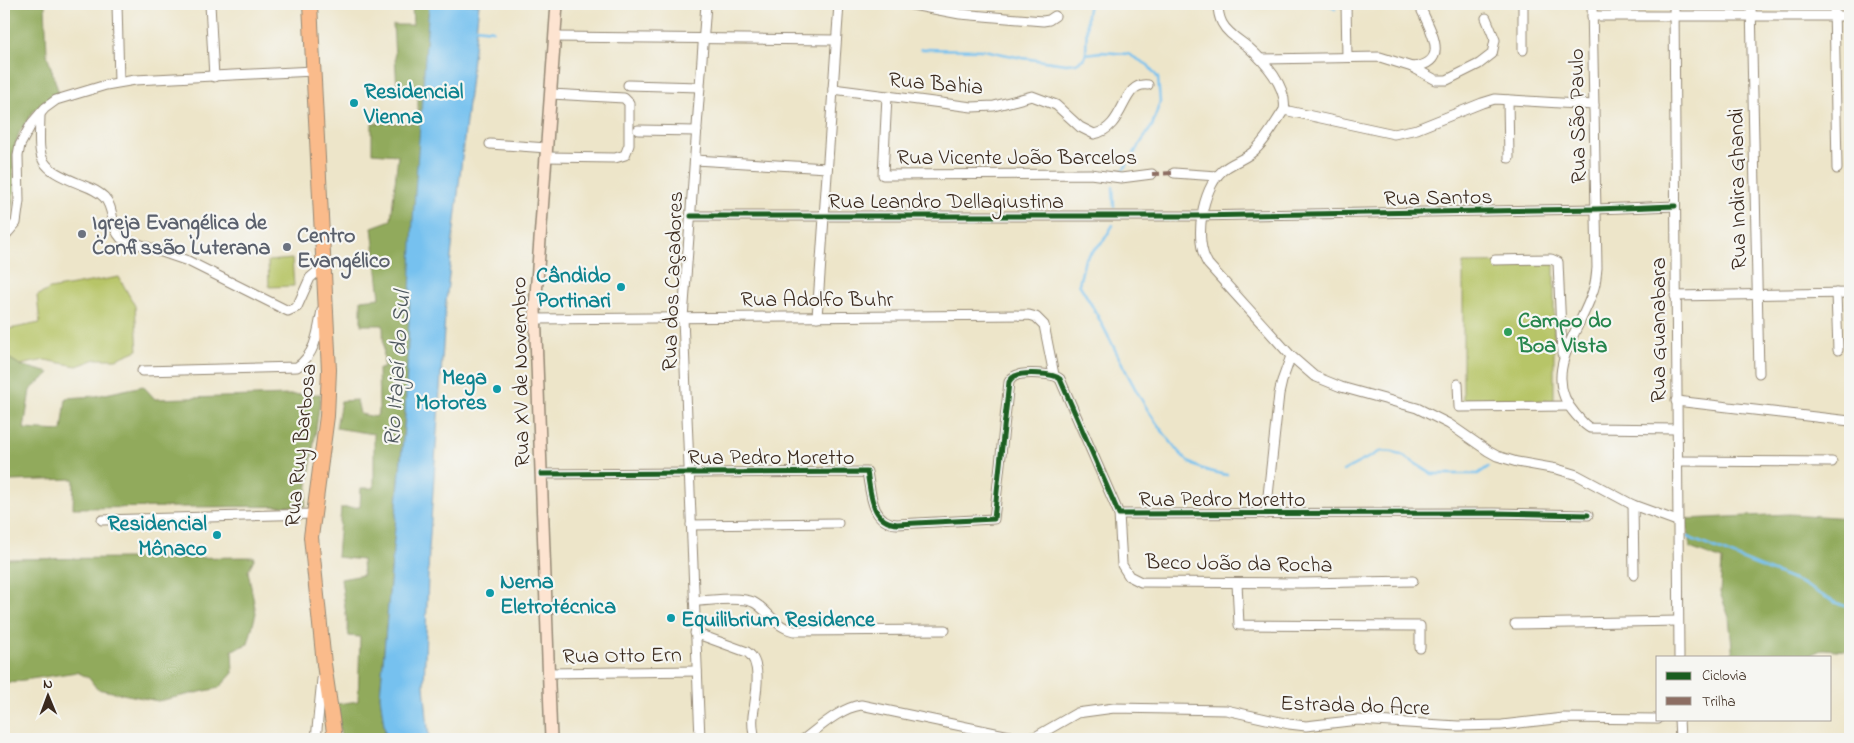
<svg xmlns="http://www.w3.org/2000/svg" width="1854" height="743" viewBox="0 0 1854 743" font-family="'Indie Flower',sans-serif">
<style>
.green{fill:#b7c567;stroke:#797842}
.forest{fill:#91aa5c;stroke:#666a3d}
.water{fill:#76c1ef;stroke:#587686}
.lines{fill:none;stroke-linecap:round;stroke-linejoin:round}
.stream{stroke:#76c1ef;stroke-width:2.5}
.street-casing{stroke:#948874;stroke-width:11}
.secondary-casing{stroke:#948874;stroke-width:14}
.primary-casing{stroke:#948874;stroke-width:16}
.street{stroke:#fff;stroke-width:9}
.secondary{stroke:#fde4d1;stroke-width:11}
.primary{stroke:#fabb8b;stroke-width:14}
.quiet{stroke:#8d6e63;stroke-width:4;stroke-dasharray:8 4;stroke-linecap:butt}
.cycleway-casing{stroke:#f6f6f2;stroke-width:8}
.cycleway{stroke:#1b5e20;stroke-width:5}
.culture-dot{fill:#0f9aa8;stroke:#f6f6f2;stroke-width:2}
.worship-dot{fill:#6b7280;stroke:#f6f6f2;stroke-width:2}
.leisure-dot{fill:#2e9e5b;stroke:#f6f6f2;stroke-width:2}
.labels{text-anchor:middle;stroke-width:4.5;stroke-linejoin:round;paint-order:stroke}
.street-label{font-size:22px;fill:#3b2a1e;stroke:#f6f6f2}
.culture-label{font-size:22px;font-weight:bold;fill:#0d838f;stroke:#f6f6f2;text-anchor:start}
.worship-label{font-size:22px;font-weight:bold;fill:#5b616d;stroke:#f6f6f2;text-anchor:start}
.leisure-label{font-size:22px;font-weight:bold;fill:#27864d;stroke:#f6f6f2;text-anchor:start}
.water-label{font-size:24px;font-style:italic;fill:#4d575d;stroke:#f6f6f2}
</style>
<rect width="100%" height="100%" fill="#f6f6f2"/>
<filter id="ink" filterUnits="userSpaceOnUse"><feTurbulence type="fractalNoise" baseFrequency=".02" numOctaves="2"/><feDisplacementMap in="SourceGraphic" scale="10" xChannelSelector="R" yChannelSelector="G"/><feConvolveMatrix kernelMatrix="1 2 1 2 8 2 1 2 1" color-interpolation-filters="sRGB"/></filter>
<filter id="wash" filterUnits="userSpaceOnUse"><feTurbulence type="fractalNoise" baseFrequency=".0096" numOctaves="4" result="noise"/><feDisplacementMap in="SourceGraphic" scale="20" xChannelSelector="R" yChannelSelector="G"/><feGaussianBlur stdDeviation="1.12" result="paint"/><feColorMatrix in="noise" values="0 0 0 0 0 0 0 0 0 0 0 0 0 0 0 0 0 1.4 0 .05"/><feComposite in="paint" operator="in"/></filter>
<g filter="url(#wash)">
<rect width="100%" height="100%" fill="#ede5c9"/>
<g class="green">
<polygon points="292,259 294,286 269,287 268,261"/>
<polygon points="1554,262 1554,401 1463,401 1463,263"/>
<polygon points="119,277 135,306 138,350 116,359 96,359 77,366 45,360 20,365 4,355 4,330 40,323 37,296 50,289"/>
</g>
<g class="forest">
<polygon points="4,4 45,4 47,54 59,94 35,109 19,133 13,153 14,191 9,222 4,226"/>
<polygon points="412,4 430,4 405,415 380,696 386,739 341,739 337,704 358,701 360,637 349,636 341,579 363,575 362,560 337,557 341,508 360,507 361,488 374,488 374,434 336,428 341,401 357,400 360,414 376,417 379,411 378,369 384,368 383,325 361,325 361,300 380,298 372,227 391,220 398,155 372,153 372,123 418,123 418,90 397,89 393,25 413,25"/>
<polygon points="4,355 20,365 50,373 30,390 24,429 62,431 66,398 96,396 143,386 155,399 321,394 305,506 73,508 74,479 11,481 4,473"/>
<polygon points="1789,514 1850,518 1850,651 1823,649 1806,657 1733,657 1729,617 1720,593 1722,560 1690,548 1686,519"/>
<polygon points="255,557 248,571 256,613 248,644 232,650 233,673 219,688 158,701 97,689 89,678 77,672 4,683 4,559"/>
</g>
<polygon class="water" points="429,4 479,4 446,302 429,549 424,686 429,739 386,739 380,696 405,415 413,219"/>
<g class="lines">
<g class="stream">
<polyline points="1328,4 1335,9"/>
<polyline points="474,28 493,30"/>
<polyline points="1846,42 1850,42"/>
<polyline points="921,49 984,50 1022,58 1066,64 1076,63 1083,59 1086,54 1087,14 1089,4"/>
<polyline points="1086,54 1101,52 1128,54 1148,65 1158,78 1160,102 1152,126 1123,170"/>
<polyline points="1113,187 1114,207"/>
<path d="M1113,225L1104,240L1085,259L1079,284C1112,335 1131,394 1170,441C1175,447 1181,456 1188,461C1199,470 1213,472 1227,475"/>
<polyline points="1343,471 1381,451 1393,452 1405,457 1432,474 1478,474 1488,467"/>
<polyline points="1687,537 1803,584 1834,602 1850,608"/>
</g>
</g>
</g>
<g filter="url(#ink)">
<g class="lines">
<g class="street-casing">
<g id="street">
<polyline points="117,4 119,82"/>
<polyline points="210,4 214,77"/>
<polyline points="907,4 960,14 1043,21 1049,20 1055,16"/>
<path d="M1218,4C1218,10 1219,17 1222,23C1227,33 1239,40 1248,47C1264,61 1288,87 1284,110C1275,123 1268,137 1257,148C1248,159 1233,161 1222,171C1202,189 1193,241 1208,264L1291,356L1314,376L1341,387L1417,408L1449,424L1488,451L1497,456L1517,462L1557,469L1577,475L1633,505L1677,521"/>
<polyline points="1346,4 1347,57"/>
<path d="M1592,4L1597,268C1596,276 1596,283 1593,291C1580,332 1539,374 1576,415C1581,420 1584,425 1590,428L1677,429"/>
<polyline points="1674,4 1679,657"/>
<polyline points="1751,4 1759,373"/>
<polyline points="1834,4 1837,169"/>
<polyline points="1592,16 1850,16"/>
<polyline points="555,37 836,40"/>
<polyline points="1523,50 1523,4"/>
<polyline points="1261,59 1380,57 1412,67 1436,80 1447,80 1479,64 1492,54 1495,40 1486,18"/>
<path d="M1412,67C1454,63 1428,27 1419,4"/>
<polyline points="628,85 700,87"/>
<path d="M833,89L972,107L994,106L1032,96L1056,105L1080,127L1094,134C1126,128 1121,81 1148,85"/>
<polyline points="887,96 883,175 1090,174 1121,178 1152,174"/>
<polyline points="1508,100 1509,158"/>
<polyline points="1284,110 1394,134 1417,129 1482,103 1495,99 1594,105"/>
<path d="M40,114C39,160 35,166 80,184C88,187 97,190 104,197C115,208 110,227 121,238L188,261L288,311L297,307L310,278L325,265"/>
<polyline points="638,130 697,131"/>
<polyline points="490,144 547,148"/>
<polyline points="546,157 615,158 625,155 629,145 629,103 624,98 551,94"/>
<polyline points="695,160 827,168"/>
<polyline points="1174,173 1217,176"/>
<polyline points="691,216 1194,216 1597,209 1675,206"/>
<polyline points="4,237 16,223 19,201 18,156 20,145 32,123 45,108 56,100 106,85 135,80 314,71"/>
<polyline points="1495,260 1551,259 1558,262 1562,354"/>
<polyline points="1836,293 1838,350"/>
<polyline points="1675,296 1850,293"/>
<polyline points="817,317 839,4"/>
<polyline points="535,319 1029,315 1036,317 1044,325 1054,375"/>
<path d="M142,371L297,367C316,354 318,331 322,310"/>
<polyline points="1458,384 1459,407 1568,406"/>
<polyline points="1676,401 1850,421"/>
<polyline points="1677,461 1832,462"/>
<path d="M541,474L867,472C871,493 871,523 897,524L994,519L1009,382C1011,379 1011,378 1015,376C1023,372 1054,373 1060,379L1119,514L1494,513L1588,515"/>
<polyline points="1633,505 1634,575"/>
<polyline points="1119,514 1122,565 1129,576 1141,582 1302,583 1413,581"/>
<polyline points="1266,514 1279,394 1282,381 1291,356"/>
<polyline points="102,520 313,514"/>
<polyline points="691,525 838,523"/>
<polyline points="1237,583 1239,625 1420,626 1420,648"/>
<path d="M694,601C709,601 739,596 753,602C769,610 773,626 794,631L945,630"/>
<polyline points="1515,624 1678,621"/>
<path d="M695,633L747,652C764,663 755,699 753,716C752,724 753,731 755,739"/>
<polyline points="548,673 697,671"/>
<polyline points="1679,719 1680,739"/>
<polyline points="316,739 322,679"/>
<polyline points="700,739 683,318 706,4"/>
<path d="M804,739C820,727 840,708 861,705L1019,738L1035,737L1077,713L1114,708L1226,710L1289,724L1306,726L1358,720L1458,726L1502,725L1563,718L1658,719"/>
</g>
</g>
<g class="secondary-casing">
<polyline id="secondary" points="551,739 535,309 557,4"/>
</g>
<g class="primary-casing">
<polyline id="primary" points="310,4 329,370 327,416 311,537 324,664 335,739"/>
</g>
<use href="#street" class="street"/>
<use href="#secondary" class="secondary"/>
<use href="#primary" class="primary"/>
<polyline class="quiet" points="1152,174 1174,173"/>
<g class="cycleway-casing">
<g id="cycleway">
<polyline points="691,216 1194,216 1597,209 1675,206"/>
<path d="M541,474L867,472C871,493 871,523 897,524L994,519L1009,382C1011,379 1011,378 1015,376C1023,372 1054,373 1060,379L1119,514L1494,513L1588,515"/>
</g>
</g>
<use href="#cycleway" class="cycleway"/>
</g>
</g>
<g class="culture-dot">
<circle cx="354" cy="103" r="5"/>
<circle cx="621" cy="287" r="5"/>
<circle cx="497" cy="389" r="5"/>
<circle cx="217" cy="535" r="5"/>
<circle cx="490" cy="593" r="5"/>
<circle cx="671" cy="618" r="5"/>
</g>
<g class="worship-dot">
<circle cx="82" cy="234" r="5"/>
<circle cx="287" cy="247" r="5"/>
</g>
<circle class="leisure-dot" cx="1508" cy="332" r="5"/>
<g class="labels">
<g class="street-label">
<text transform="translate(936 82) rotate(5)" y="8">Rua Bahia</text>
<text transform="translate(1576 116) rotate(-91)" y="8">Rua São Paulo</text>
<text x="1017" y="164">Rua Vicente João Barcelos</text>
<text transform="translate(1736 189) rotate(-91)" y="8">Rua Indira Ghandi</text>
<text transform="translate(1438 196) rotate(-1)" y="8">Rua Santos</text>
<text x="946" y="208">Rua Leandro Dellagiustina</text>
<text transform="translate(671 281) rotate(-88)" y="8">Rua dos Caçadores</text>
<text x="817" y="306">Rua Adolfo Buhr</text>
<text transform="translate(1657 330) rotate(-90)" y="8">Rua Guanabara</text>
<text transform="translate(519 372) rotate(-91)" y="8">Rua XV de Novembro</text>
<text transform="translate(299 445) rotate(-84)" y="8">Rua Ruy Barbosa</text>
<text x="771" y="464">Rua Pedro Moretto</text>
<text x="1222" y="506">Rua Pedro Moretto</text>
<text transform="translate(1239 562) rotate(1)" y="8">Beco João da Rocha</text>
<text transform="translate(622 654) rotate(-1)" y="8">Rua Otto Ern</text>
<text transform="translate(1355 704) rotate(2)" y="8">Estrada do Acre</text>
</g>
<g class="culture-label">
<text x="364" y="98">Residencial<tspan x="364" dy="25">Vienna</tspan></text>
<text x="611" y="282" text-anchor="end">Cândido<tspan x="611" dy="25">Portinari</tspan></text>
<text x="487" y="384" text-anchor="end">Mega<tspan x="487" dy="25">Motores</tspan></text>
<text x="207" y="530" text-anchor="end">Residencial<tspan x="207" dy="25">Mônaco</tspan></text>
<text x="500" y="588">Nema<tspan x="500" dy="25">Eletrotécnica</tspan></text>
<text x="681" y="626">Equilibrium Residence</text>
</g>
<g class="worship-label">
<text x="92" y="229">Igreja Evangélica de<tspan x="92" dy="25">Confissão Luterana</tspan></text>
<text x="297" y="242">Centro<tspan x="297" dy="25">Evangélico</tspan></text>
</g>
<g class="leisure-label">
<text x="1518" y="327">Campo do<tspan x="1518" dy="25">Boa Vista</tspan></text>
</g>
<g class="water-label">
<text transform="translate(396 369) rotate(-86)" y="8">Rio Itajaí do Sul</text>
</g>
</g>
<rect width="1854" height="743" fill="none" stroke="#f6f6f2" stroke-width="20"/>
<rect x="1656" y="656" width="175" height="65" fill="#f6f6f2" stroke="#aba49d"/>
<rect x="1666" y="672" width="25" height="8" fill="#1b5e20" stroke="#aba49d"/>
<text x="1702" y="680" font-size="15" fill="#3b2a1e">Ciclovia</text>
<rect x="1666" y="697" width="25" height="8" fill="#8d6e63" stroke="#aba49d"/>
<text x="1702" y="706" font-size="15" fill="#3b2a1e">Trilha</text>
<g transform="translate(48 696) rotate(359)" stroke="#f6f6f2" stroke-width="4" paint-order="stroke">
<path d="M0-4L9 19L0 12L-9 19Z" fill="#3b2a1e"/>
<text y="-8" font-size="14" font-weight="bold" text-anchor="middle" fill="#3b2a1e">N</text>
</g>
</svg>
